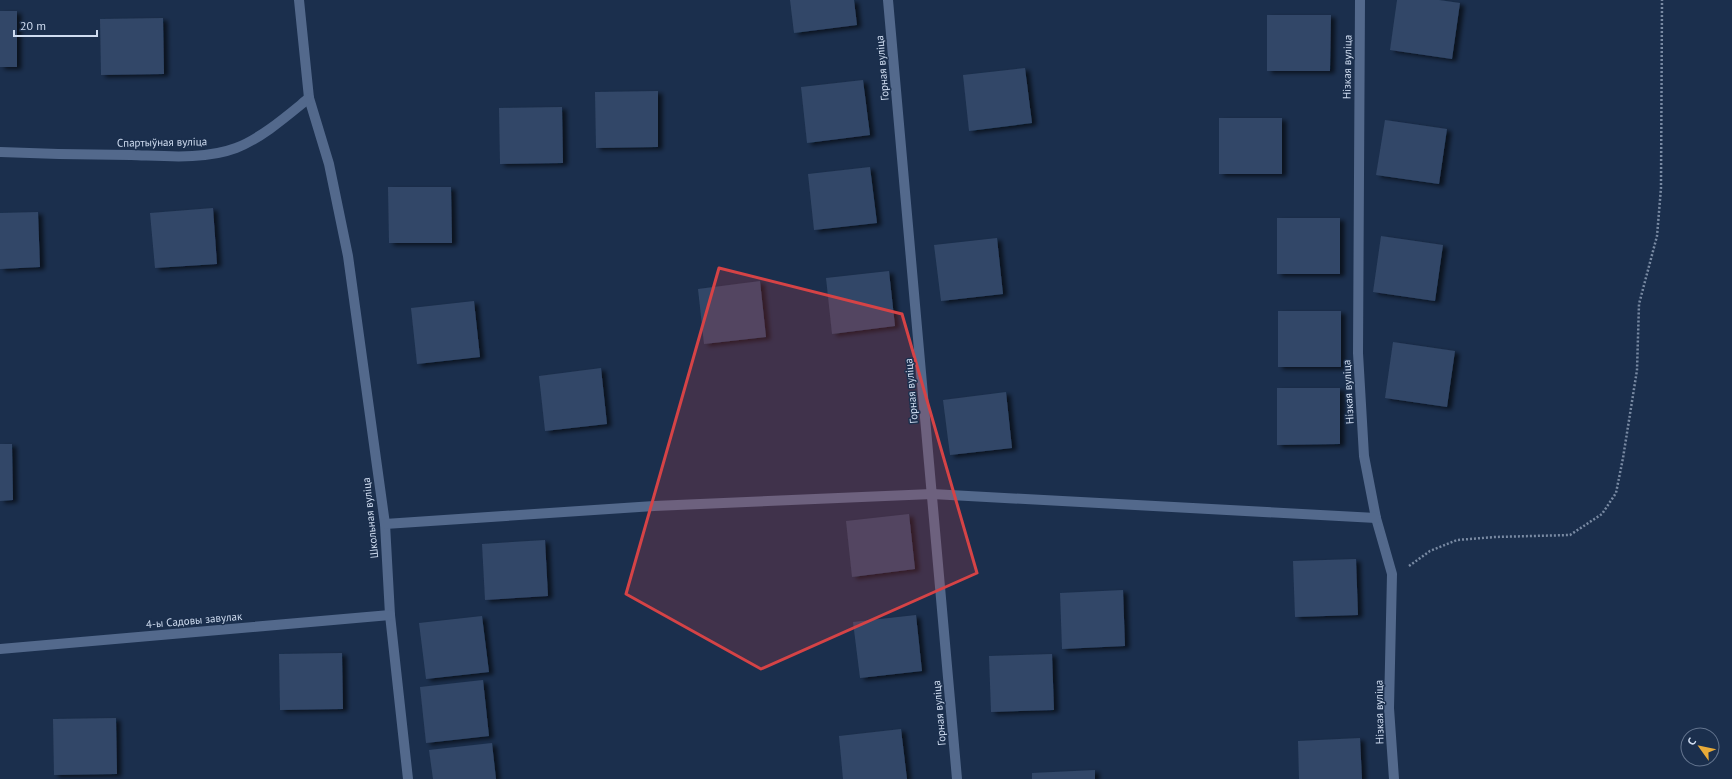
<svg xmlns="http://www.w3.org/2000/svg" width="1732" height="779" viewBox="0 0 1732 779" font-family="'PT Sans',sans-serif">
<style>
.building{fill:#324767;filter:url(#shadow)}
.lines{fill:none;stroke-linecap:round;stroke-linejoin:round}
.path{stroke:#798aa3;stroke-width:2.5;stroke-dasharray:2 2;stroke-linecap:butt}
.minor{stroke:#53698c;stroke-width:10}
.marked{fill:#d54346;fill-opacity:0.2;stroke:#d54346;stroke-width:3;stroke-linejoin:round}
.labels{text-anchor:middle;stroke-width:3;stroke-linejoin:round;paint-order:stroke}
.street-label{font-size:11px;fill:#cfdcf0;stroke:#1b2f4d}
</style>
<defs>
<filter id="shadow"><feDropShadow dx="4.5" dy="2.5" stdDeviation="2" flood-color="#0009"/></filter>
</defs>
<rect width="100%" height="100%" fill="#1b2f4d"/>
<g class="building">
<polygon points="790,0 854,0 857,25 794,33"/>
<polygon points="1397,0 1439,0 1460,3 1452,59 1390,50"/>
<rect x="0" y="11" width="17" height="56"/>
<polygon points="1267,15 1331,15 1330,71 1267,71"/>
<polygon points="163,18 164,74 101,75 100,19"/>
<polygon points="1025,68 1032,123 969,131 963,75"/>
<polygon points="863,80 870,135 807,143 801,87"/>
<polygon points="658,91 658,147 596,148 595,92"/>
<polygon points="562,107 563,163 500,164 499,108"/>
<rect x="1219" y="118" width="63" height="56"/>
<polygon points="1385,120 1447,129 1439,184 1376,175"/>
<polygon points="870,167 877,223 814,230 808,174"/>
<polygon points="388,187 451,187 452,243 389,243"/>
<polygon points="213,208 217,264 155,268 150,213"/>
<polygon points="38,212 40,267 0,269 0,213"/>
<rect x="1277" y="218" width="63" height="56"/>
<polygon points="1381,236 1443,245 1435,301 1373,292"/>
<polygon points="997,238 1003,294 941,301 934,245"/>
<polygon points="889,271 895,326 832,334 826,278"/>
<polygon points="760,281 766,337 704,344 698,289"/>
<polygon points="474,301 480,357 417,364 411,308"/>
<rect x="1278" y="311" width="63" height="56"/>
<polygon points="1393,342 1455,351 1447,407 1385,398"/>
<polygon points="601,368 607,424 545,431 539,376"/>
<polygon points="1277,388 1340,388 1340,444 1277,445"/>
<polygon points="1006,392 1012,448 950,455 943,400"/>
<polygon points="0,444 12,444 13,500 0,501"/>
<polygon points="909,514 915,569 852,577 846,521"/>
<polygon points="545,540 548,596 485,600 482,544"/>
<polygon points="1356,559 1358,615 1295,617 1293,561"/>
<polygon points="1123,590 1125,646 1062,649 1060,593"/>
<polygon points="916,615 922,671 860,678 853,622"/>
<polygon points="482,616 489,672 426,679 419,623"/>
<polygon points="342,653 343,709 280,710 279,654"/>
<polygon points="1052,654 1054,710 991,712 989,656"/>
<polygon points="483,680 489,736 426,743 420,687"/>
<polygon points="116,718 117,774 54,775 53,719"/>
<polygon points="901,729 907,779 843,779 839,736"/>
<polygon points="1360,738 1362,779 1299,779 1298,741"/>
<polygon points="492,743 496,779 433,779 429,750"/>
<polygon points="1095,770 1095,779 1032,779 1032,773"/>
</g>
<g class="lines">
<polyline class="path" points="1409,566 1430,551 1457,540 1495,537 1570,535 1602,514 1616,493 1623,458 1637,370 1639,304 1657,236 1661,188 1662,0"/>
<g class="minor">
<polyline points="299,0 309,98 329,164 348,256 385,524 390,615 408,779"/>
<polyline points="888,0 957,779"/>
<polyline points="1360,0 1358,353 1364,456 1376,518 1392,574 1389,708 1394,779"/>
<path d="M0,152C44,154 87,155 131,155C165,156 204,160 236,148C262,138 288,115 309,98"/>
<polyline points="385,524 654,506 932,494 1376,518"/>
<polyline points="0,649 390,615"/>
</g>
</g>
<path class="marked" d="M719,268L902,314L977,573L761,669L626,594Z"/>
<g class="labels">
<g class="street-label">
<text transform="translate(1347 67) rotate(-89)" y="4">Нізкая вуліца</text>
<text transform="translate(882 68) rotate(-95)" y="4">Горная вуліца</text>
<text transform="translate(162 142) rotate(-1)" y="4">Спартыўная вуліца</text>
<text transform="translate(911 391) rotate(-95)" y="4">Горная вуліца</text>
<text transform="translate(1348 392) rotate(-93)" y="4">Нізкая вуліца</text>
<text transform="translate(370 518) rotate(-96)" y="4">Школьная вуліца</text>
<text transform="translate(194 620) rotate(-5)" y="4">4-ы Садовы завулак</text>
<text transform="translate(1379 712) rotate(-91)" y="4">Нізкая вуліца</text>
<text transform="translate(939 713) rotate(-95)" y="4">Горная вуліца</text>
</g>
</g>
<g transform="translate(1700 747) rotate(303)"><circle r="19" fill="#1b2f4d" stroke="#63748e"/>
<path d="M0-3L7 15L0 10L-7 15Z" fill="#e9ab38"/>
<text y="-6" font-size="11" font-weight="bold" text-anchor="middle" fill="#cfdcf0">С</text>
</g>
<path d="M14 30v6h83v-6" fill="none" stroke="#cfdcf0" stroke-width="2"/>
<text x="20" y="30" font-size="12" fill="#cfdcf0" stroke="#1b2f4d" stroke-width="3" paint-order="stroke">20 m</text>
</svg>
